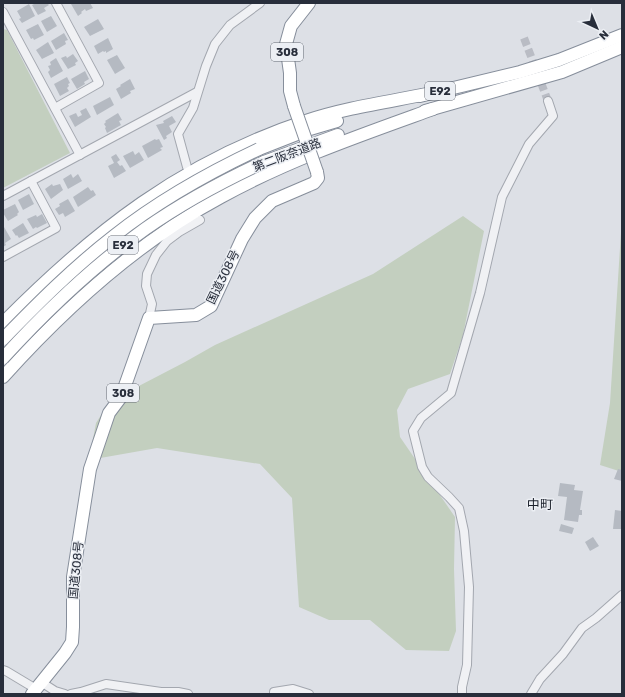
<svg xmlns="http://www.w3.org/2000/svg" width="625" height="697" viewBox="0 0 625 697" font-family="Rubik,'Noto Sans JP',sans-serif">
<style>
.green{fill:#c3cfbf}
.building{fill:#b5bac2}
.lines{fill:none;stroke-linecap:round;stroke-linejoin:round}
.minor-tunnel{stroke:#b9bcc4;stroke-width:8;stroke-dasharray:8 4;stroke-linecap:butt}
.minor-casing{stroke:#a3a7af;stroke-width:10}
.highway-casing{stroke:#868e9b;stroke-width:14}
.minor{stroke:#f0f1f4;stroke-width:8}
.highway{stroke:#fff;stroke-width:12}
.highway-bridge-casing{stroke:#868e9b;stroke-width:14;stroke-linecap:butt}
.highway-bridge{stroke:#fff;stroke-width:12}
.labels{text-anchor:middle;stroke-width:3;stroke-linejoin:round;paint-order:stroke}
.shield{fill:#eceff4;stroke:#636872;stroke-width:1}
.shield-label{font-size:11px;font-weight:bold;fill:#282e3b}
.street-label{font-size:12px;fill:#282e3b;stroke:#eceff4}
.neighbourhood-label{font-size:13px;fill:#1b202b;stroke:#eceff4}
</style>
<rect width="100%" height="100%" fill="#dde0e6"/>
<g class="green">
<polygon points="3,29 7,30 70,153 3,188"/>
<polygon points="463,216 484,231 463,335 450,374 408,389 397,410 400,437 455,517 454,569 456,631 449,651 406,650 370,620 329,620 299,607 292,498 260,464 157,448 89,460 96,423 110,401 185,362 215,345 373,274"/>
<polygon points="622,217 622,472 600,465 610,403"/>
</g>
<g class="building">
<polygon points="36,3 47,3 49,5 44,8 46,11 38,15 32,5"/>
<polygon points="73,3 90,3 93,8 86,11 85,9 81,12 82,13 78,16 71,4"/>
<polygon points="29,4 35,16 22,23 19,19 21,18 17,11"/>
<polygon points="51,16 57,26 47,32 41,21"/>
<polygon points="98,19 104,29 90,36 84,27"/>
<polygon points="38,24 44,35 34,40 33,38 31,39 26,30"/>
<polygon points="64,33 68,40 65,41 66,44 56,50 51,41"/>
<polygon points="108,38 113,49 106,53 106,51 104,52 103,51 98,54 94,46"/>
<polygon points="48,42 54,53 42,59 36,50"/>
<polygon points="73,54 78,61 75,63 76,65 68,69 61,58 66,56 67,58"/>
<polygon points="117,55 125,68 115,74 107,60"/>
<polygon points="56,58 63,71 51,78 48,72 50,70 48,66 51,65 50,62"/>
<polygon points="85,71 89,79 84,82 85,84 77,89 71,79"/>
<polygon points="67,77 70,83 68,84 69,86 67,88 69,91 60,96 54,84"/>
<polygon points="130,79 135,89 130,91 131,93 121,99 116,89 121,86 120,85"/>
<polygon points="110,97 114,105 97,115 93,106"/>
<polygon points="86,108 91,117 75,127 69,116 76,113 78,117 82,115 80,111"/>
<polygon points="118,113 122,120 119,121 121,125 107,133 105,128 106,127 104,124 106,122 105,121"/>
<polygon points="172,116 176,122 169,126 172,132 166,136 167,138 164,140 156,125 164,123 163,121"/>
<polygon points="155,139 156,140 159,139 163,147 160,148 162,150 148,158 142,146"/>
<polygon points="133,151 135,155 139,152 144,160 130,168 123,156"/>
<polygon points="116,154 120,160 117,162 120,166 122,165 126,171 114,178 108,166 114,163 111,157"/>
<polygon points="71,174 73,178 78,174 82,181 68,189 63,179"/>
<polygon points="52,184 53,186 60,184 63,190 51,199 45,189"/>
<polygon points="88,187 91,191 93,190 96,195 78,207 73,197"/>
<polygon points="29,194 34,204 23,210 18,200"/>
<polygon points="68,199 75,211 65,217 63,213 59,215 55,209 60,206 59,204"/>
<polygon points="15,204 19,212 17,214 18,215 8,221 3,213 3,210"/>
<polygon points="42,214 47,223 37,228 36,227 33,229 27,219 36,215 37,217"/>
<polygon points="23,223 29,233 19,238 17,235 16,236 12,230"/>
<polygon points="4,227 11,239 5,243 6,245 3,247 3,228"/>
<polygon points="618,469 622,470 622,481 614,479"/>
<polygon points="560,483 575,485 574,490 583,491 580,510 582,510 582,515 579,515 578,522 564,520 567,497 558,496"/>
<polygon points="549,501 553,502 550,511 547,510"/>
<polygon points="615,510 622,511 622,529 613,529"/>
<polygon points="561,524 574,528 572,534 559,531"/>
<polygon points="593,537 599,546 590,551 585,542"/>
</g>
<g class="lines">
<polyline class="minor-tunnel" points="524,38 548,101"/>
<g class="minor-casing">
<g id="minor">
<polyline points="3,12 80,155"/>
<polyline points="55,108 99,83 56,3"/>
<polyline points="187,167 178,134 193,108 206,66 215,44 230,25 260,3"/>
<polyline points="3,196 197,92"/>
<polyline points="3,257 56,228 31,181"/>
<polyline points="149,318 152,304 146,286 147,274 156,255 167,241 179,232 200,220"/>
<polyline points="3,670 6,671 36,689"/>
<polyline points="41,682 55,691 65,694"/>
<polyline points="71,694 81,692 106,684 161,692 178,692 188,694"/>
<polyline points="274,694 274,692 293,689 309,694"/>
<polyline points="462,694 462,687 467,665 469,587 464,531 459,508 449,497 428,477 422,467 413,431 421,418 451,393 480,293 502,197 529,144 553,116 548,101"/>
<polyline points="531,694 540,679 563,654 582,628 596,618 622,595"/>
</g>
</g>
<g class="highway-casing">
<g id="highway">
<polyline points="420,96 520,72 559,60 622,35"/>
<polyline points="294,106 290,91 290,73 286,44 291,26 309,3"/>
<polyline points="425,111 562,72 622,47"/>
<polyline points="259,149 310,129 337,121"/>
<polyline points="264,162 338,135"/>
<path d="M3,323C94,231 182,162 306,121C345,108 387,102 427,94"/>
<path d="M3,377C66,307 137,242 221,197C288,160 361,135 433,109"/>
<polyline points="32,694 65,653 72,642 73,627 73,577 90,469 109,413 121,397 149,318 196,315 211,306 242,239 255,218 272,201 314,183 318,178 317,172"/>
</g>
</g>
<use href="#minor" class="minor"/>
<use href="#highway" class="highway"/>
<g class="highway-bridge-casing">
<g id="highway-bridge">
<polyline points="294,106 317,172"/>
<path d="M3,339C38,303 74,267 114,236C158,201 208,173 259,149"/>
<path d="M3,358C46,311 93,266 145,229C182,203 223,181 264,162"/>
</g>
</g>
<use href="#highway-bridge" class="highway-bridge"/>
</g>
<g class="labels">
<g class="shield">
<rect x="271" y="43" width="32" height="18" rx="3"/>
<rect x="425" y="82" width="30" height="18" rx="3"/>
<rect x="108" y="236" width="30" height="18" rx="3"/>
<rect x="107" y="384" width="32" height="18" rx="3"/>
</g>
<g class="shield-label">
<text x="287" y="56">308</text>
<text x="440" y="95">E92</text>
<text x="123" y="249">E92</text>
<text x="123" y="397">308</text>
</g>
<g class="street-label">
<text transform="translate(287 155) rotate(-21)" y="4">第二阪奈道路</text>
<text transform="translate(223 277) rotate(-64)" y="4">国道308号</text>
<text transform="translate(76 570) rotate(-84)" y="4">国道308号</text>
</g>
<g class="neighbourhood-label">
<text x="540" y="509">中町</text>
</g>
</g>
<rect width="625" height="697" fill="none" stroke="#282e3b" stroke-width="8"/>
<g transform="translate(597 28) rotate(136)" stroke="#eceff4" stroke-width="3" paint-order="stroke">
<path d="M0-3L7 15L0 10L-7 15Z" fill="#282e3b"/>
<text y="-6" font-size="11" font-weight="bold" text-anchor="middle" fill="#282e3b">N</text>
</g>
</svg>
